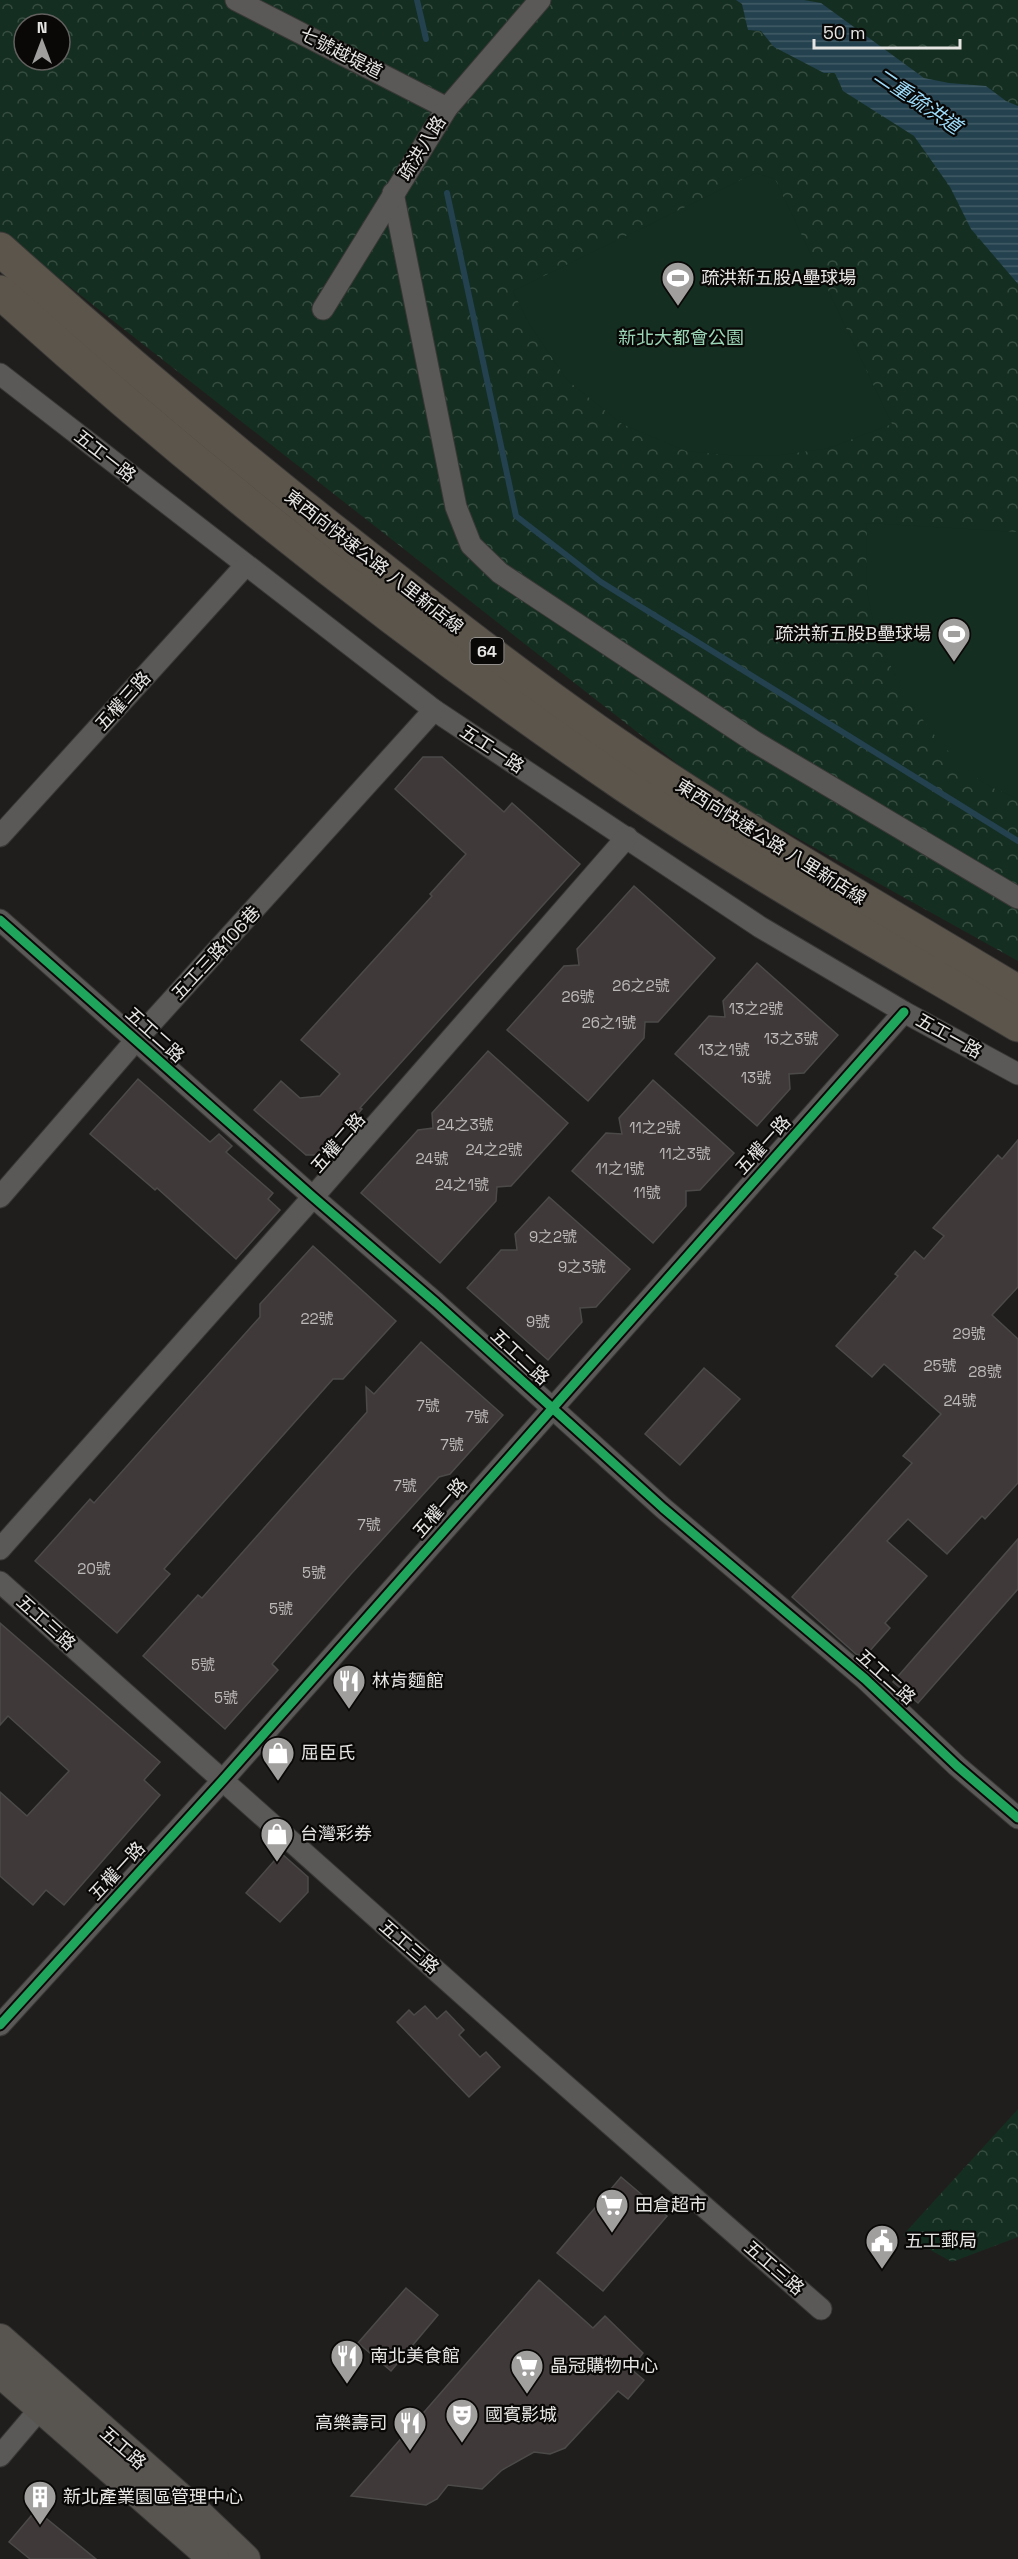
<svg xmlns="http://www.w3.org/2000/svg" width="1018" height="2559" viewBox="0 0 1018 2559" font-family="'Space Grotesk','Noto Sans TC',sans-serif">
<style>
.park{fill:url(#park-crowns);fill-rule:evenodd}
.pitch{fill:#142e21}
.water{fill:url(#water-rules)}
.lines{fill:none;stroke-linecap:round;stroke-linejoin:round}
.stream{stroke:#23414e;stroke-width:6}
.building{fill:#40393a;stroke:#4b4a49;stroke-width:1.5}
.street-casing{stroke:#393836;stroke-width:23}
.secondary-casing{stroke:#393836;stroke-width:32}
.highway-casing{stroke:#393836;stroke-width:35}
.street{stroke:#5b5958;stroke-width:21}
.secondary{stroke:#585551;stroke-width:30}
.highway{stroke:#5c554c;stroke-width:33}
.cycleway-casing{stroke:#090807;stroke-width:13}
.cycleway{stroke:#20a55d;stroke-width:9}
.labels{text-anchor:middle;stroke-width:4.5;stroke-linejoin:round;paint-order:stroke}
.number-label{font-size:15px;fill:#bdbaba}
.shield{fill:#090807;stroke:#a4a3a2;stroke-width:1.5}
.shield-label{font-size:16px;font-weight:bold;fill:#e7e5e4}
.street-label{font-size:18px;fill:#e7e5e4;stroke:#090807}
.poi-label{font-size:18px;fill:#e7e5e4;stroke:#090807;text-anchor:start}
.park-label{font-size:18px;fill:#9ad6b6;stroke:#090807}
.water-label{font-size:20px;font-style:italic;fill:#9ddcfb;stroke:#090807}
</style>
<defs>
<pattern id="park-crowns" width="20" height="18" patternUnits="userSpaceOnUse" patternTransform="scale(1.5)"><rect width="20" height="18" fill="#142e21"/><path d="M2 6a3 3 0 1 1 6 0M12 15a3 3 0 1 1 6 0" fill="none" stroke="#364c41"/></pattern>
<pattern id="water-rules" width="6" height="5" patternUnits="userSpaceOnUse" patternTransform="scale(1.5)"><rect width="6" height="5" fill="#23414e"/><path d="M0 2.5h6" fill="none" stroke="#435c67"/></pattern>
</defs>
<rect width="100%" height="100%" fill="#201e1c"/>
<g class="park">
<path d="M0,0H1018V961L711,790L0,232ZM24,24H60V60H24Z"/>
<polygon points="1018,2109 1018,2237 952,2262 903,2235"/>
</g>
<g class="pitch">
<polygon points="755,173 775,179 892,424 829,448 782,455 737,456 686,451 622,424 567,380 528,322 513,291"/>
<path d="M867,523L1018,532V799C1005,793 988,787 977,778C926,737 878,661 868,596C865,572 867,547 867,523Z"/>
</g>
<polygon class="water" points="736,0 804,0 821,3 924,78 949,83 986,86 1006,101 1018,106 1018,284 971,229 950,187 914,136 843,91 835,73 824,73 774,47 761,31 748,30 742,4"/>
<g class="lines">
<g class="stream">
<polyline points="417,0 426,39"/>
<polyline points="447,193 516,516 601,582 1018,841"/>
</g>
</g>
<g class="building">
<polygon points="423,757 442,757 504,812 512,803 580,864 360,1108 362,1109 321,1155 306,1155 254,1110 281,1081 300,1098 320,1096 340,1074 301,1040 432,896 430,894 466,854 395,789"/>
<polygon points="634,886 715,958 658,1022 645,1022 644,1038 588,1101 507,1030 564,966 579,965 577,949"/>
<polygon points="757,963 838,1035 804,1073 789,1074 790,1089 757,1126 675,1054 709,1016 725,1017 723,1001"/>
<polygon points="488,1051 568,1123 511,1186 497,1187 496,1201 440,1263 361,1193 418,1130 433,1128 432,1113"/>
<polygon points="138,1079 210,1142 219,1134 232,1146 226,1152 273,1193 268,1199 280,1210 236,1259 157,1188 155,1190 90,1134"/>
<polygon points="653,1080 734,1153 700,1190 686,1191 686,1206 653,1243 572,1171 606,1133 622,1134 619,1118"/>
<polygon points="1018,1140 1018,1287 992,1315 1018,1339 1018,1483 985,1519 982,1516 947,1554 908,1519 887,1541 927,1576 885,1623 890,1628 867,1654 857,1655 792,1597 912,1463 903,1456 941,1414 884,1364 872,1377 836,1346 898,1276 895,1274 915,1251 924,1259 944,1236 933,1228 998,1155 1002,1159"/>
<polygon points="549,1197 630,1269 596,1307 580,1308 582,1322 548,1360 467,1288 501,1250 517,1250 515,1234"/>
<polygon points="313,1246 396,1321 343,1379 333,1379 164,1569 170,1574 117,1633 35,1561 90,1499 94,1503 260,1317 260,1304"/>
<polygon points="421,1342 503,1415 450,1474 439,1477 351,1574 272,1664 278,1670 225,1729 143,1656 198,1595 202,1598 367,1412 366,1387 374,1394"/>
<polygon points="704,1368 740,1399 680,1465 645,1434"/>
<polygon points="1018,1539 1018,1589 918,1703 893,1682"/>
<polygon points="0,1623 160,1762 144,1780 160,1795 64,1905 46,1890 33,1905 0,1876 0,1792 27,1816 69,1771 8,1716 0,1725"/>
<polygon points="281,1853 308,1877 308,1892 280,1922 246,1893"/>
<polygon points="425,2006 437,2019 446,2011 464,2030 459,2035 480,2057 486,2052 500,2067 469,2097 397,2022 409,2010 414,2015"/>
<polygon points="621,2177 667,2216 603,2291 557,2253"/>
<polygon points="539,2280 593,2328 605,2316 643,2353 631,2369 644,2380 628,2399 618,2391 565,2448 550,2454 534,2452 502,2470 482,2489 448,2485 437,2499 426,2505 351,2496"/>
<polygon points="406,2288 438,2315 391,2371 358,2343"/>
<polygon points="36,2510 96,2559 30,2559 9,2542"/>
</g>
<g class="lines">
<g class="street-casing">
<g id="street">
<polyline points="236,0 447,108"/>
<polyline points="393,193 456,507 471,545 500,573 755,742 1018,898"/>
<polyline points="323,309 447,108 540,0"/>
<polyline points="0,374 434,710 760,927 904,1012 1018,1074"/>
<polyline points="0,836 245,566"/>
<polyline points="0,920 313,1197 436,1303 663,1508 865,1679 957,1766 1018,1818"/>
<polyline points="0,1197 136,1040 434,710"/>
<polyline points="0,1549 313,1197 627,837"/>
<polyline points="0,1582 532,2056 821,2309"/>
<polyline points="0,2025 222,1781 904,1012"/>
<polyline points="0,2456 50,2397"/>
</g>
</g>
<g class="secondary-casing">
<g id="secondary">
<polyline points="0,2339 198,2514 245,2559"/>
<polyline points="0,2372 214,2559"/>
</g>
</g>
<g class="highway-casing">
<g id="highway">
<path d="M0,249C109,347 220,441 335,532C421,600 507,668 597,731C732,825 877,907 1018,992"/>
<path d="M0,292C197,470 405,635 624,785C751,871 886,947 1018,1025"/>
</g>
</g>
<use href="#street" class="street"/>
<use href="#secondary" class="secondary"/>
<use href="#highway" class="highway"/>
<g class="cycleway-casing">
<g id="cycleway">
<polyline points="0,920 313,1197 436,1303 663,1508 865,1679 957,1766 1018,1818"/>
<polyline points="0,2025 222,1781 904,1012"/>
</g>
</g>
<use href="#cycleway" class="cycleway"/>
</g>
<defs>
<g id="stadium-pin" transform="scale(1.725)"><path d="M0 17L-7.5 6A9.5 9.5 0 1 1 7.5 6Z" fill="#a19f9e" stroke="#090807"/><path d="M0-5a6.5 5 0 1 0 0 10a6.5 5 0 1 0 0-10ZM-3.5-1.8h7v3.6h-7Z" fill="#fff"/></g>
<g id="restaurant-pin" transform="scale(1.725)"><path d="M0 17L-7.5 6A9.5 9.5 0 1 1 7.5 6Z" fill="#a19f9e" stroke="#090807"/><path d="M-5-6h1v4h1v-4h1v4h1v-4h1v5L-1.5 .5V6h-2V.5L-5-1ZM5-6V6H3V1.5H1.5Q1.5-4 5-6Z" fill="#fff"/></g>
<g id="shop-pin" transform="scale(1.725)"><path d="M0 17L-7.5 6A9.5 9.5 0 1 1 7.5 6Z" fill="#a19f9e" stroke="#090807"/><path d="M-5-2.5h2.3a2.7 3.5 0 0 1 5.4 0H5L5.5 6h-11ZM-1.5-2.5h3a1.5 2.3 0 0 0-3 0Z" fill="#fff"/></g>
<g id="supermarket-pin" transform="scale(1.725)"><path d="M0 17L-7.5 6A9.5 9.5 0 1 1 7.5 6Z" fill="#a19f9e" stroke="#090807"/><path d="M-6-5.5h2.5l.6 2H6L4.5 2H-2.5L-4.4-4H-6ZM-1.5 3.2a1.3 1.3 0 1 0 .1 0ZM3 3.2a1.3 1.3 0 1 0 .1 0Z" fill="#fff"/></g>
<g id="civic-pin" transform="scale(1.725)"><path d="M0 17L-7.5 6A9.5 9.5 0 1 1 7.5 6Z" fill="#a19f9e" stroke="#090807"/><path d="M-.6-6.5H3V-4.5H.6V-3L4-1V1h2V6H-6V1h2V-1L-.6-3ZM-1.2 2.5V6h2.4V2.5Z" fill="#fff"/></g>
<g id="theatre-pin" transform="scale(1.725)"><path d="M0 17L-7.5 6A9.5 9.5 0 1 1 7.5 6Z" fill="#a19f9e" stroke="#090807"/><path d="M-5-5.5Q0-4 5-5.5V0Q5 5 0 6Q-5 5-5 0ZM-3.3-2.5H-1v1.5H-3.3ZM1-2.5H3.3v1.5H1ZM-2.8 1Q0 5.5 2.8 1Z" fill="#fff"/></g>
<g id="building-pin" transform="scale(1.725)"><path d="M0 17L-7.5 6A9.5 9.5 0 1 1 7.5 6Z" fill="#a19f9e" stroke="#090807"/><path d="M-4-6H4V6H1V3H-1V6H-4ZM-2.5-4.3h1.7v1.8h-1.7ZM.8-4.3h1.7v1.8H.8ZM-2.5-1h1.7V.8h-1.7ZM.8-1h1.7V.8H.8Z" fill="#fff"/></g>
</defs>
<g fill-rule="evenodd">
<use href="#stadium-pin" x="678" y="278"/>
<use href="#stadium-pin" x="954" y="634"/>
<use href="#restaurant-pin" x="349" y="1681"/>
<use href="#shop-pin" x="278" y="1753"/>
<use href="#shop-pin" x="277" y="1834"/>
<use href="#supermarket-pin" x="612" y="2205"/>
<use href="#civic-pin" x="882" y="2241"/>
<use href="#restaurant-pin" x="347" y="2356"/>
<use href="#supermarket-pin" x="527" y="2366"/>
<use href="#theatre-pin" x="462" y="2415"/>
<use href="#restaurant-pin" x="410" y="2423"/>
<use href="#building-pin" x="40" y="2497"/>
</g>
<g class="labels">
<g class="number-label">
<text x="641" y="991">26之2號</text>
<text x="578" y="1002">26號</text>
<text x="756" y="1014">13之2號</text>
<text x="609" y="1028">26之1號</text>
<text x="791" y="1044">13之3號</text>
<text x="724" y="1055">13之1號</text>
<text x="756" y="1083">13號</text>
<text x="465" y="1130">24之3號</text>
<text x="655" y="1133">11之2號</text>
<text x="494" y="1155">24之2號</text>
<text x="685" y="1159">11之3號</text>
<text x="432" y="1164">24號</text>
<text x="620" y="1174">11之1號</text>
<text x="462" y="1190">24之1號</text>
<text x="647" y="1198">11號</text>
<text x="553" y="1242">9之2號</text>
<text x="582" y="1272">9之3號</text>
<text x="317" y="1324">22號</text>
<text x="538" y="1327">9號</text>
<text x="969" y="1339">29號</text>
<text x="940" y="1371">25號</text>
<text x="985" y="1377">28號</text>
<text x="960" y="1406">24號</text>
<text x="428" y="1411">7號</text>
<text x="477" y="1422">7號</text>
<text x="452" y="1450">7號</text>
<text x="405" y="1491">7號</text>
<text x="369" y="1530">7號</text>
<text x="94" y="1574">20號</text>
<text x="314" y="1578">5號</text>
<text x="281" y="1614">5號</text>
<text x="203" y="1670">5號</text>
<text x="226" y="1703">5號</text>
</g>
<rect class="shield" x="470.5" y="638" width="33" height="26" rx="4.5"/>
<g class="shield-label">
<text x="487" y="657">64</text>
</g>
<g class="street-label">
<text transform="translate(341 53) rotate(27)" y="6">七號越堤道</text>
<text transform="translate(422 148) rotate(-58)" y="6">疏洪八路</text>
<text transform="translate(105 456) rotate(38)" y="6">五工一路</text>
<text transform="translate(374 562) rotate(38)" y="6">東西向快速公路 八里新店線</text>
<text transform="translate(123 701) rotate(-48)" y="6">五權三路</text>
<text transform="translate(492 749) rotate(33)" y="6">五工一路</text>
<text transform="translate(771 842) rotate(32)" y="6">東西向快速公路 八里新店線</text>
<text transform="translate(216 953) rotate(-47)" y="6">五工三路106巷</text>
<text transform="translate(155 1035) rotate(42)" y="6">五工二路</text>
<text transform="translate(949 1036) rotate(29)" y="6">五工一路</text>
<text transform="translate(338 1143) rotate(-49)" y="6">五權二路</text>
<text transform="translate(763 1145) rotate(-48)" y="6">五權一路</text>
<text transform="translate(520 1357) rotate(43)" y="6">五工二路</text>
<text transform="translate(440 1508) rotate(-49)" y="6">五權一路</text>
<text transform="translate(46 1623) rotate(42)" y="6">五工三路</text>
<text transform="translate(886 1677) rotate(42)" y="6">五工二路</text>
<text transform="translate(117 1871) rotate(-47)" y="6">五權一路</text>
<text transform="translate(409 1947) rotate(41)" y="6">五工三路</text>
<text transform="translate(774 2268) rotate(41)" y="6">五工三路</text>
<text transform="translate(123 2448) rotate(41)" y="6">五工路</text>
</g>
<g class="poi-label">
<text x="701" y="284">疏洪新五股A壘球場</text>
<text x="931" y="640" text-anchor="end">疏洪新五股B壘球場</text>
<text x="372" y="1687">林肯麵館</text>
<text x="301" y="1759">屈臣氏</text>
<text x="300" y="1840">台灣彩券</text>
<text x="635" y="2211">田倉超市</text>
<text x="905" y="2247">五工郵局</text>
<text x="370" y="2362">南北美食館</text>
<text x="550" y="2372">晶冠購物中心</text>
<text x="485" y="2421">國賓影城</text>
<text x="387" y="2429" text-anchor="end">高樂壽司</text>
<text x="63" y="2503">新北產業園區管理中心</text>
</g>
<g class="park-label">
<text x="681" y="344">新北大都會公園</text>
</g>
<g class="water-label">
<text transform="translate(918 101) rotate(34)" y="7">二重疏洪道</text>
</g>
</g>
<g transform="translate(42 42)"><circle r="28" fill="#090807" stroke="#62605f" stroke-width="1.5"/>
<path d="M0-4.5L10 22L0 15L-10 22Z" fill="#a19f9e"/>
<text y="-9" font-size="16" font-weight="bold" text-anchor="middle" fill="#e7e5e4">N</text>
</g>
<path d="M814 39v9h146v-9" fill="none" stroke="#e7e5e4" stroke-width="3"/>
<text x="823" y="39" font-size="18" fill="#e7e5e4" stroke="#090807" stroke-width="4.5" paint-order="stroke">50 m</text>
</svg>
